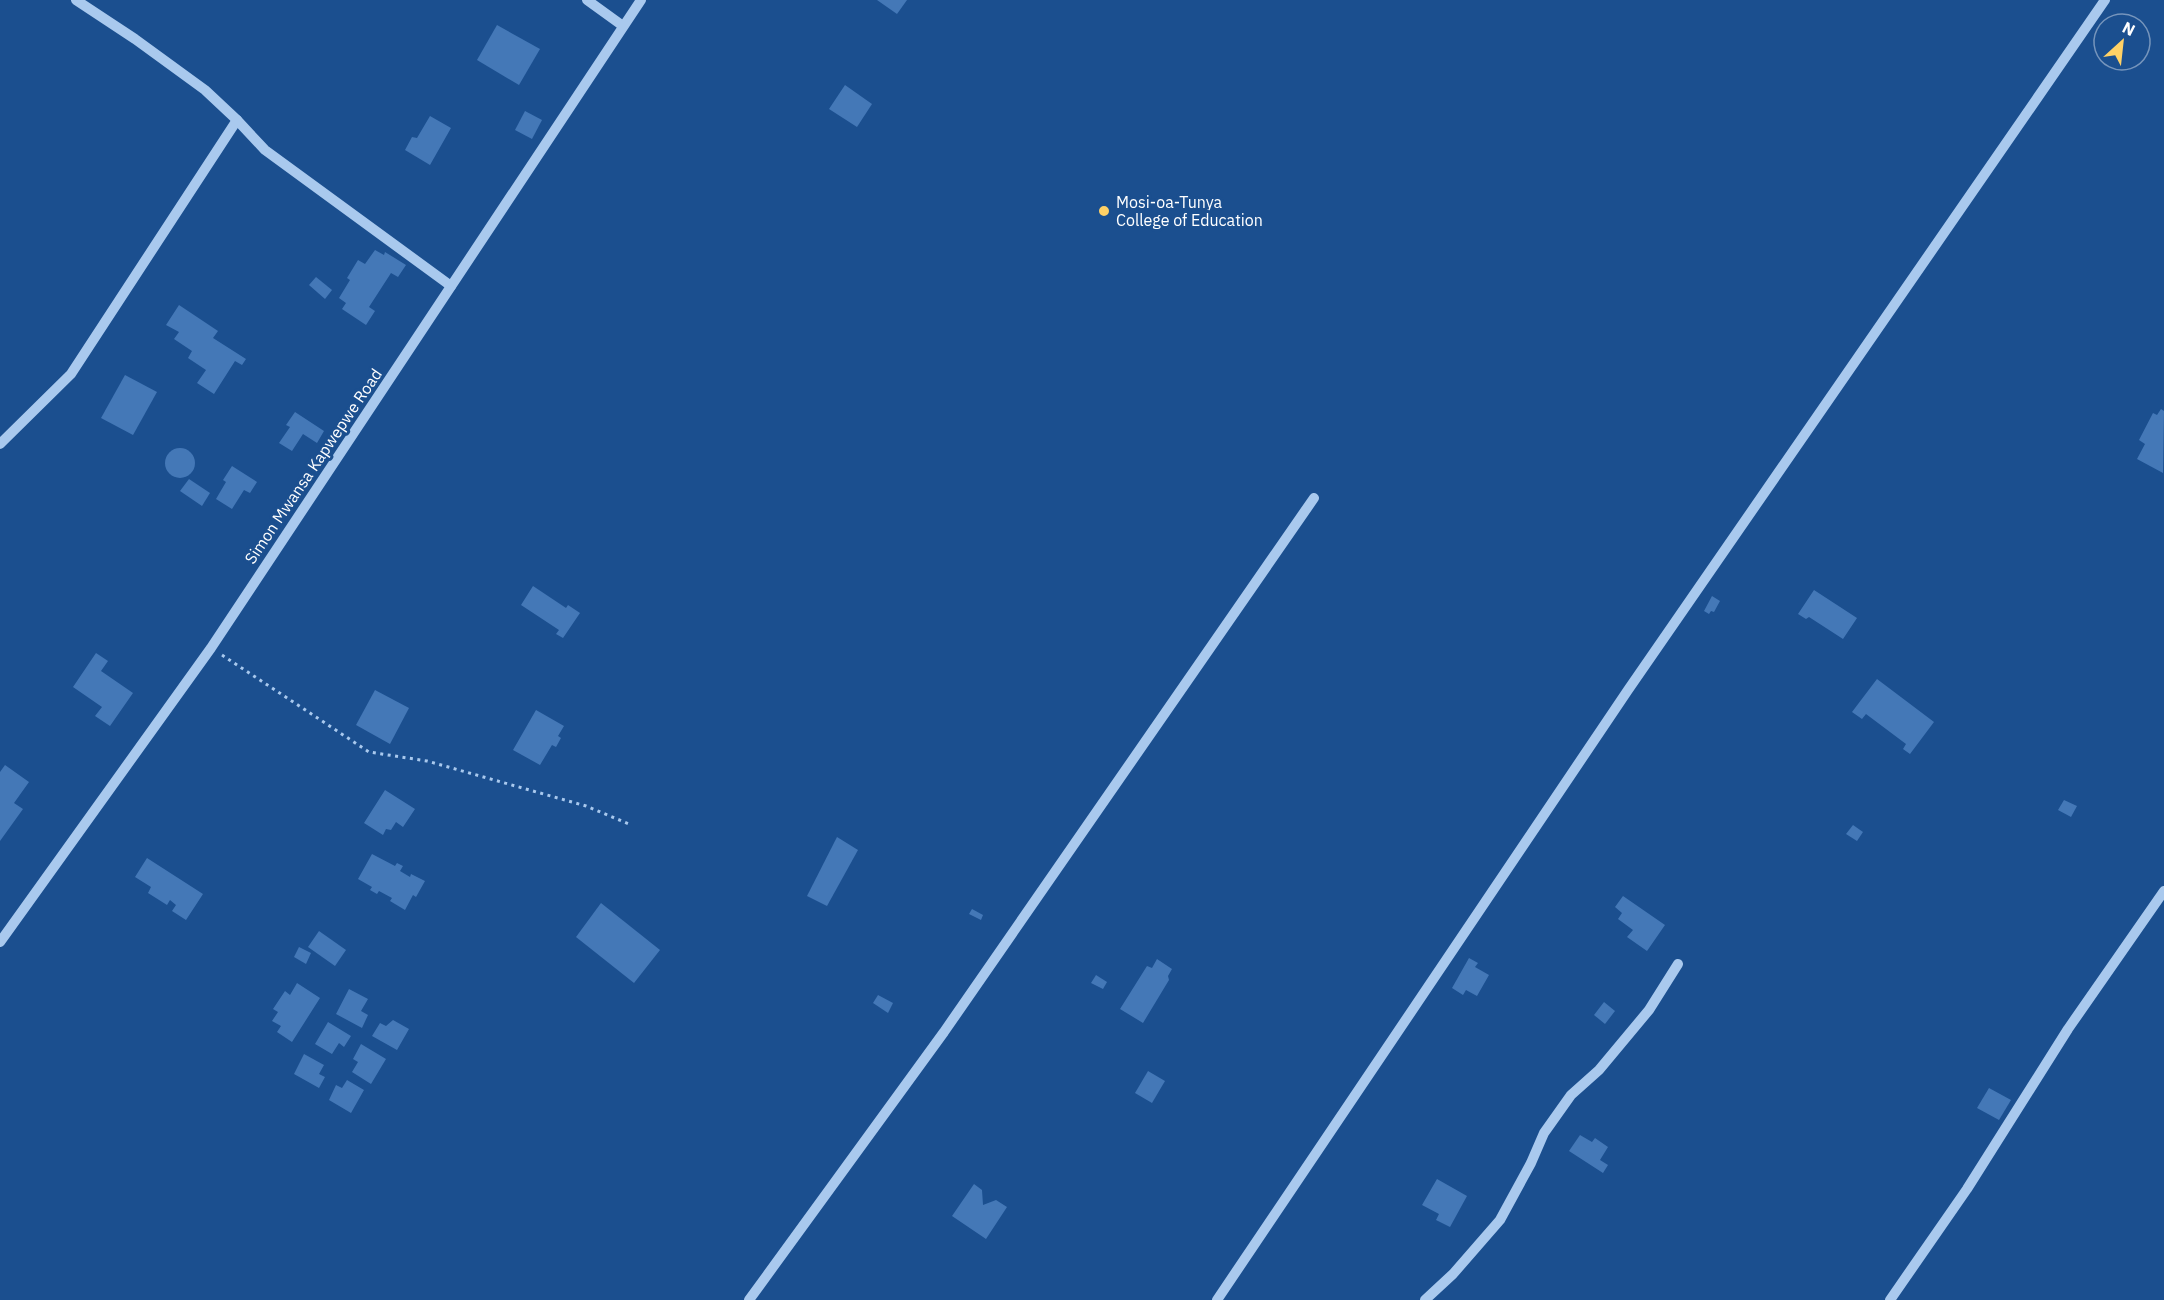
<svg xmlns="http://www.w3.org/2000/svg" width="2164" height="1300" viewBox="0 0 2164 1300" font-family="'IBM Plex Sans',sans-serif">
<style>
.building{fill:#4478b7}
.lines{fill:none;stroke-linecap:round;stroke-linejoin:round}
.path{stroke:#a9c9ee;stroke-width:3;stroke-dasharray:3 4.5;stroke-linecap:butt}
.minor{stroke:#a9c9ee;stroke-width:10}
.poi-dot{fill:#ffd166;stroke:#1b4f8f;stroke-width:2}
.labels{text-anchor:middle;stroke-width:6;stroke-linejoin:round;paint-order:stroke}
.poi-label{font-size:16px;fill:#fff;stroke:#1b4f8f;text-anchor:start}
.street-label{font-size:16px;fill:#fff;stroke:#1b4f8f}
</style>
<rect width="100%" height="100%" fill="#1b4f8f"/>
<g class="building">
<polygon points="877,0 907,0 897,14"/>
<polygon points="497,25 540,49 519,85 477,60"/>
<polygon points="845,85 872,104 857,127 829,109"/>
<polygon points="525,111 542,120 532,139 515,130"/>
<polygon points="430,116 451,128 430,165 405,150 412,137 417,138"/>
<polygon points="375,250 384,255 385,252 406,265 398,277 391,273 369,307 375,311 366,325 342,309 346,303 339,298 350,280 347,278 358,260 365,264"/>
<polygon points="316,277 332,290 325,299 309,285"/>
<polygon points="179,305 218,331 213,338 246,359 242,365 235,361 214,394 197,383 206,370 188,358 192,351 174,339 179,332 166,325"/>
<polygon points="125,375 157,392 133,435 101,418"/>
<polygon points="2161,409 2164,411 2163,473 2137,459 2145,444 2139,440 2153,413 2157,415"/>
<polygon points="295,412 324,431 317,443 303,434 292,451 279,443 290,427 286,425"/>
<circle cx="180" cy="463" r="15"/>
<polygon points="232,466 257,482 250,493 244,490 232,509 216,499 226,482 223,480"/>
<polygon points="189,479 210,493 202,506 180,491"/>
<polygon points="533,586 566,608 568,605 580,613 563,638 556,634 559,630 521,605"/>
<polygon points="1814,590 1857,618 1843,639 1809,617 1806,619 1798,614"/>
<polygon points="1712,596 1720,601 1714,612 1711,611 1709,614 1704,611"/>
<polygon points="96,653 108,661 101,671 133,693 110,726 95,716 102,707 73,687"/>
<polygon points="1877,679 1934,722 1910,754 1903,749 1906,744 1866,714 1862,719 1852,712"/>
<polygon points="375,690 409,708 390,744 356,725"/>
<polygon points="536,710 564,726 558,736 561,738 556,747 552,745 540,765 513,750"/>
<polygon points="5,765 29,782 14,803 23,809 0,841 0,772"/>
<polygon points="385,790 415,809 403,827 396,822 391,830 386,829 383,835 364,823"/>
<polygon points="2064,800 2077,806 2071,817 2058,810"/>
<polygon points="1853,825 1863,832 1857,841 1846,834"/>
<polygon points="837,837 858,850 827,906 807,896"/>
<polygon points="372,854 395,866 397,863 403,866 400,871 410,877 411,874 425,881 416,897 413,895 405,910 390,901 392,898 379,891 377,894 370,890 372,887 358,879"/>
<polygon points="147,858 203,894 186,920 172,911 176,905 170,900 167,905 148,893 151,887 135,877"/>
<polygon points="1623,896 1665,925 1647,951 1627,937 1633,930 1618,919 1622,913 1615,907"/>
<polygon points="601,903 660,950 634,983 576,937"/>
<polygon points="972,909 983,915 981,920 969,914"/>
<polygon points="319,931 346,950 335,966 308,947"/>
<polygon points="299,947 311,953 306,964 294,957"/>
<polygon points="1469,958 1478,963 1475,967 1489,975 1477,996 1466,990 1463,995 1452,988"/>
<polygon points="1157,959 1172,969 1168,976 1169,980 1143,1023 1120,1009 1147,966 1152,968"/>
<polygon points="1096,975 1107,982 1103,989 1091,983"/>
<polygon points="297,983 320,998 292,1042 277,1032 281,1026 272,1021 278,1012 273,1009 285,991 290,995"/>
<polygon points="349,989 368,999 361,1011 368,1015 362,1028 336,1014"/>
<polygon points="878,995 893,1003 888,1013 873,1003"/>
<polygon points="1604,1002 1615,1011 1605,1024 1594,1015"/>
<polygon points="393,1020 409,1029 397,1050 372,1036 380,1023 386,1026"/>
<polygon points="328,1022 351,1036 344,1047 339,1043 332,1054 315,1044"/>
<polygon points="361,1044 386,1059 371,1084 352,1072 358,1062 353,1059"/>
<polygon points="304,1054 324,1065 319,1074 325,1077 319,1088 294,1074"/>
<polygon points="1148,1071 1165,1081 1152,1103 1135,1093"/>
<polygon points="347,1080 364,1090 351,1113 329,1100 336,1085 342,1088"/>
<polygon points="1989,1088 2011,1100 1999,1120 1977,1108"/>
<polygon points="1580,1135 1592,1142 1595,1138 1608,1147 1600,1160 1608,1165 1603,1173 1569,1151"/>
<polygon points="1437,1179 1467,1196 1450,1227 1436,1220 1439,1214 1422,1205"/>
<polygon points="974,1184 982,1190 983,1205 996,1200 1007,1207 986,1239 952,1216"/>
</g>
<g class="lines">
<polyline class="path" points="222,655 369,752 427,761 586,806 629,824"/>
<g class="minor">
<polyline points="76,0 135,39 205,90 237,120 265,150 451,286"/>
<polyline points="587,0 623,26"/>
<polyline points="0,444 71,374 237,120"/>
<polyline points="0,942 211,648 641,0"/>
<polyline points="749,1300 944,1032 1314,498"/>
<polyline points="1217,1300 1628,690 2105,0"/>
<polyline points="1425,1300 1453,1274 1500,1220 1531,1163 1544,1133 1571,1095 1599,1070 1649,1010 1678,964"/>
<polyline points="1890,1300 1967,1189 2068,1029 2164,891"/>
</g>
</g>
<circle class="poi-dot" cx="1104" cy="211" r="6"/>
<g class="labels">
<g class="poi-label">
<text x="1116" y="208">Mosi-oa-Tunya<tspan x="1116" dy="18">College of Education</tspan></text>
</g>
<g class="street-label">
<text transform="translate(313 466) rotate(-56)" y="6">Simon Mwansa Kapwepwe Road</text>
</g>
</g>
<g transform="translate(2122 42) rotate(27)"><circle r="28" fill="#1b4f8f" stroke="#7695bc" stroke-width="1.5"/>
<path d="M0-4.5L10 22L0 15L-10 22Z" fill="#ffd166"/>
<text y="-9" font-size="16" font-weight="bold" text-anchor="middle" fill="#ffffff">N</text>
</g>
</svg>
